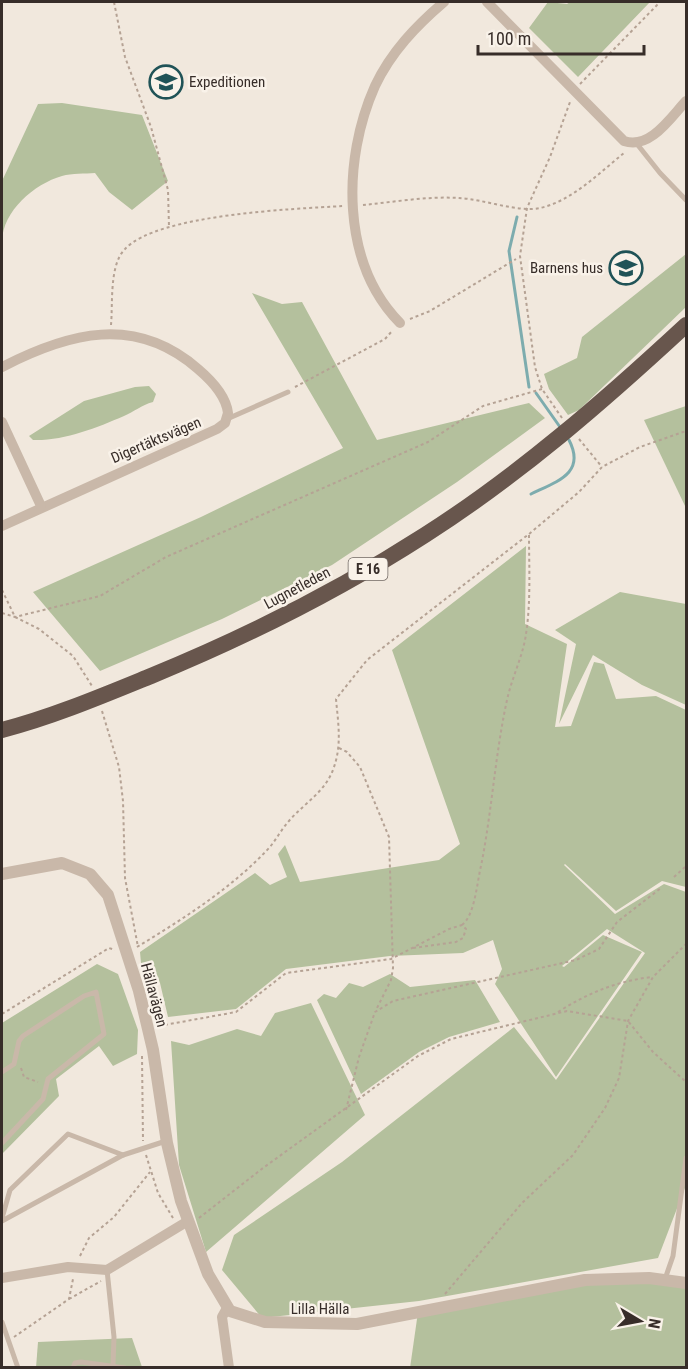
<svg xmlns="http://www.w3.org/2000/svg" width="688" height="1369" viewBox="0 0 688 1369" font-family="'Roboto Condensed',sans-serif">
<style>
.green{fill:#b4c09d}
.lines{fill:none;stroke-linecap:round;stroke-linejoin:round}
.stream{stroke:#7dacae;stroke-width:3}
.path{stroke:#b5a294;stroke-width:2;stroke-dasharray:3 3;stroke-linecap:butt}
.service{stroke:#c9b8a9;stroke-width:5}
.minor{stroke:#c9b8a9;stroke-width:10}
.tertiary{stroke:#c9b8a9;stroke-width:12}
.trunk{stroke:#68564d;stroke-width:16}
.labels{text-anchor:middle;stroke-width:5;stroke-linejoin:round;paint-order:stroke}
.shield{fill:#f9f2e9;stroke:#716863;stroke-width:1.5}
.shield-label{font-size:14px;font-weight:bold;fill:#372d29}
.poi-label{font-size:15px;fill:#372d29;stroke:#f9f2e9;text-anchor:start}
.street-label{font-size:15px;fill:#372d29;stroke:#f9f2e9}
</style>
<rect width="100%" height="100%" fill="#f1e8dd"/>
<g class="green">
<polygon points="548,2 567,4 570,2 650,2 578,77 529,28"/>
<path d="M62,103L142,115L168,181L132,210L109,192L95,173C85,174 72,173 62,176C34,184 3,211 2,241V181L38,104Z"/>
<polygon points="686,254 686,307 579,410 568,415 549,389 544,374 577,358 582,337"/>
<polygon points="252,293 282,304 302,302 377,440 529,403 545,418 457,482 332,565 222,619 100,671 33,592 201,517 343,448"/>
<path d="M149,386L156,394L153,402C141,405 134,412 124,416C96,428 64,441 33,440L29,436L84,401L135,387Z"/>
<polygon points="686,406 686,508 644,420"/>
<polygon points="526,546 525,624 567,644 555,727 571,726 594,662 604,664 616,699 656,696 686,710 686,887 662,881 616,911 565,864 564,865 615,914 664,884 686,892 686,1185 658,1258 419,1301 262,1318 222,1270 234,1235 342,1162 514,1027 556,1080 645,953 607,929 562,966 564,967 603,935 642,952 556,1077 495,984 502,969 493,940 463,953 390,956 286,969 236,1009 168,1017 160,983 142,974 140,952 255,873 270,885 287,877 278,854 285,845 300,882 439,860 460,844 392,650"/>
<polygon points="620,592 686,604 686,705 642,685 593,655 559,724 576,644 555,630"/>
<polygon points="97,964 118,974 138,1030 137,1054 113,1066 99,1046 56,1079 59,1096 2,1154 2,1023"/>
<polygon points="390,974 410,987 475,980 500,1022 449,1037 419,1052 361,1094 317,1000 324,994 336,998 349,983 363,987"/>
<polygon points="311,1003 365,1115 206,1252 179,1165 171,1041 189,1045 237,1029 261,1036 275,1013"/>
<polygon points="590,1278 686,1280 686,1367 410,1368 418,1312"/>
<polygon points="132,1338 142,1367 36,1368 38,1342"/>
</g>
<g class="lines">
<g class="stream">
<polyline points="517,217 509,251 529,387"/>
<polyline points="536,393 560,427"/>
<path d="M531,494C558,481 586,473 569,440"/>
</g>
<g class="path">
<polyline points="114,2 125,57 151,127 168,190 169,227"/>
<polyline points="580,84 660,2"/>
<path d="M363,205C394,202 428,196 459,198C483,199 519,213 540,208C572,201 599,173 624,153"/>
<polyline points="410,319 430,311 516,259"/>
<path d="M111,325C113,303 109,265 125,249C158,214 294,209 343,206"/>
<polyline points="295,387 385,339 393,330"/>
<polyline points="562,418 542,389 535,367 520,256 527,208 550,157 570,102"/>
<polyline points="579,439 602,467"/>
<polyline points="2,590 15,617 39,629 73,656 92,686"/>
<polyline points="2,613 15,617 100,596 166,557 428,442 483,406 542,389"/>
<polyline points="102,711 119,767 123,801 125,878 138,947"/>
<polyline points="339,748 347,752 360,767 389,837 393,968 391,980 376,1010"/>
<polyline points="674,877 686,866"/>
<path d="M462,925C475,915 477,882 481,866C492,811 495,755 507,700C512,677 523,656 526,634C531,601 529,567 529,534"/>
<path d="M137,947C183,919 232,888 269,848C276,840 281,830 288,822C304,803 326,792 334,767C342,744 338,722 336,699L367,660L529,534L579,492L602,467L640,447L686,431"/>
<path d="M558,1012C588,993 617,981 652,977"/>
<polyline points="2,1014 109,948 115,950"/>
<polyline points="159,1026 236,1012 286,973 391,959 449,929 462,925 466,929 463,938 456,942 413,948"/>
<polyline points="142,1056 143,1141"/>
<polyline points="21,1068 24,1077 38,1082"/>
<polyline points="346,1110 359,1057 375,1012 393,1001 576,960 599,949 617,922 661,888"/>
<polyline points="146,1155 158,1193 173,1218"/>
<polyline points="199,1218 263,1168 418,1056 451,1039 567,1011 628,1021 653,1052 686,1082"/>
<polyline points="80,1256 89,1238 114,1217 150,1172"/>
<polyline points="445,1294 522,1203 573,1155 605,1108 619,1078 628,1021 653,977 686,944"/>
<polyline points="69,1299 101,1281"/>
<polyline points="14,1337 69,1299 73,1279"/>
</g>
<g class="service">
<polyline points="637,144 660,173 686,200"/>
<polyline points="227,419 288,392"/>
<polyline points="2,1072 14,1064 19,1041 23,1036 84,996 96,992 104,1034 48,1079 43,1099 2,1143"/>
<polyline points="2,1218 10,1190 68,1134 123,1155"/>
<polyline points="2,1221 123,1155 166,1141"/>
<polyline points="107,1270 114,1337 113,1365"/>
<polyline points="665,1279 673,1256 686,1158"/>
<polyline points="2,1322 18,1368"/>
<polyline points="73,1368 75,1363 81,1362 125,1368"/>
</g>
<g class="minor">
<path d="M487,2L624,141C650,150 671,117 686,101"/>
<path d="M400,323C341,263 342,160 375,86C391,52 416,26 444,2"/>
<path d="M2,367C68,333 135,314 198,369C211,380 226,396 228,413L225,423L217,429L2,526"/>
<polyline points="2,422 41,506"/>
<polyline points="2,1278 68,1267 107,1270 188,1221"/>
<polyline points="227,1308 222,1317 229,1368"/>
</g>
<polyline class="tertiary" points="2,874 62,863 90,874 108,895 139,991 153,1050 167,1143 181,1201 208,1274 230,1311 265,1322 357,1324 585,1280 649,1278 686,1283"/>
<path class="trunk" d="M2,730C52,717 102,696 151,676C246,637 338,591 425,535C519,475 604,401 686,325"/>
</g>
<defs>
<g id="school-ring" transform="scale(1.725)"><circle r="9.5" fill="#f9f2e9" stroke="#205357" stroke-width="1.5"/><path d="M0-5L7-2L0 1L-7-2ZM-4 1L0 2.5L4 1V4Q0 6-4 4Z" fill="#205357"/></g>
</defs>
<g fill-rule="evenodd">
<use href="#school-ring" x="166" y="82"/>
<use href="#school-ring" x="626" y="268"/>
</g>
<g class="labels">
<rect class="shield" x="348.5" y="558" width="39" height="22" rx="4.5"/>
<g class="shield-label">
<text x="368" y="574">E 16</text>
</g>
<g class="poi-label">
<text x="189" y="87">Expeditionen</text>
<text x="603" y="273" text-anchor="end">Barnens hus</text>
</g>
<g class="street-label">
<text transform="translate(156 440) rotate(-23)" y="5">Digertäktsvägen</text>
<text transform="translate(297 588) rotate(-28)" y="5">Lugnetleden</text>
<text transform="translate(154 995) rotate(75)" y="5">Hällavägen</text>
<text x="320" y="1314">Lilla Hälla</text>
</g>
</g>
<rect width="688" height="1369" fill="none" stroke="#372d29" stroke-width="6"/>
<g transform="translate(640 1321) rotate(100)" stroke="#f9f2e9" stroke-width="4.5" paint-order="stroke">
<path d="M0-4.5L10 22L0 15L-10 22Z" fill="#372d29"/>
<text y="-9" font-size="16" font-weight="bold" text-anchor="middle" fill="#372d29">N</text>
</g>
<path d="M478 45v9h166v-9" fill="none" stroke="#372d29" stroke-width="3"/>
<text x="487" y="45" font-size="18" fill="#372d29" stroke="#f9f2e9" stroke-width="4.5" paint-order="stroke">100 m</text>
</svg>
